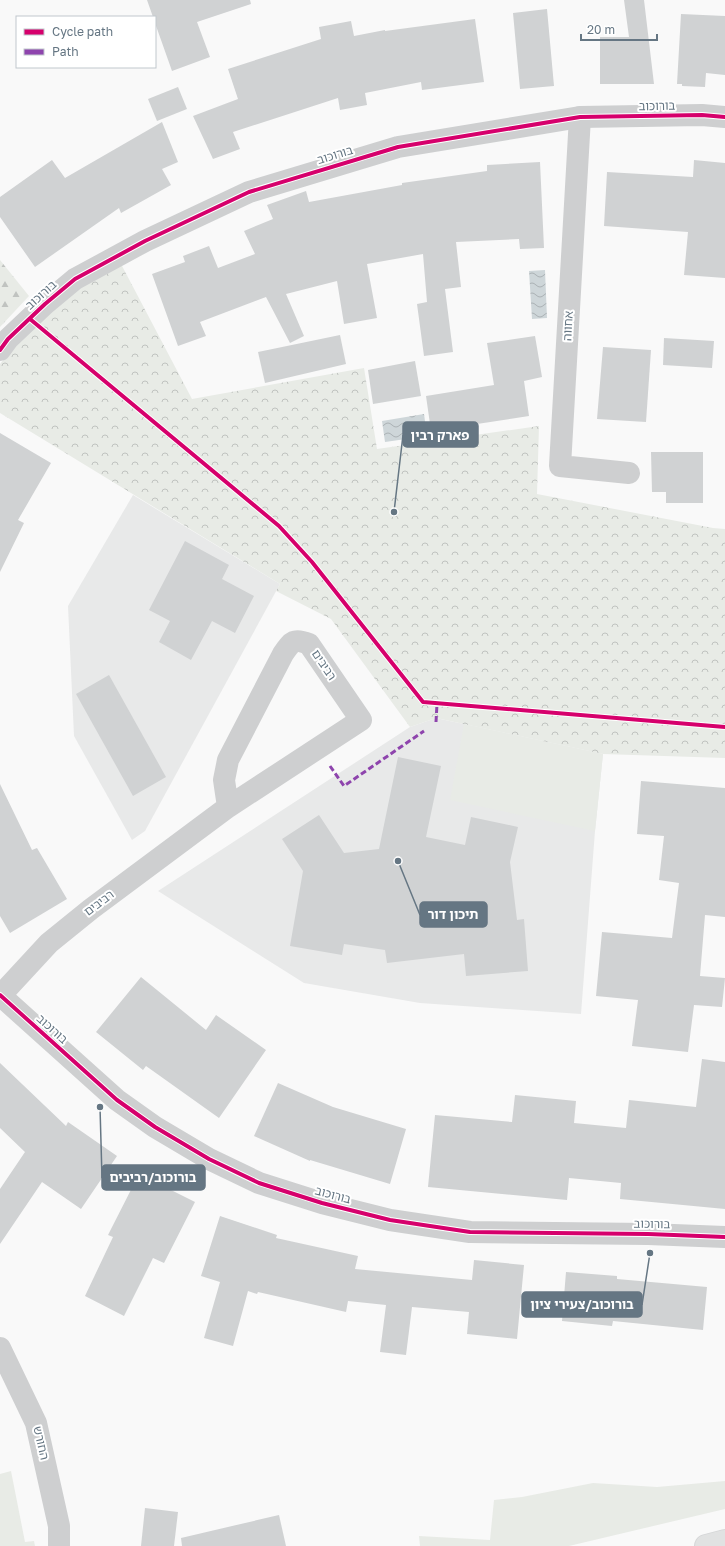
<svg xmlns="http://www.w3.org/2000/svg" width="725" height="1546" viewBox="0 0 725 1546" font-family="'Golos Text','Noto Sans Hebrew',sans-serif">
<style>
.built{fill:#e8e9e9}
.green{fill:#e8ebe6}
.forest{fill:url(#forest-firs)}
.park{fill:url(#park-crowns)}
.water{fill:url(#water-waves)}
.building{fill:#d0d2d3}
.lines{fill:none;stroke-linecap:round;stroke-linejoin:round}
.major-casing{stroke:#d5d6d7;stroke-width:24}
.minor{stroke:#cecfd0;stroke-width:22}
.major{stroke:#e1e2e2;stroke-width:22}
.quiet{stroke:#8e44ad;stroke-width:3;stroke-dasharray:6 3;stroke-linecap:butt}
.cycleway-casing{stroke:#fff;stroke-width:6}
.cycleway{stroke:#d6006c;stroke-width:4}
.labels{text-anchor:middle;stroke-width:4;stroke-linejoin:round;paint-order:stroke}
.street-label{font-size:12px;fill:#657683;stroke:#fff}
.leader{fill:none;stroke:#657683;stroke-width:1.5}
.callout-dot{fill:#657683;stroke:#fff;stroke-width:1.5}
.callout{fill:#657683;stroke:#657683;stroke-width:1.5}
.callout-label{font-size:13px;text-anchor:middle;font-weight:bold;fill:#fff}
</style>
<defs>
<pattern id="forest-firs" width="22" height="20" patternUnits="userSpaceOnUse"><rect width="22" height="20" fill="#e8ebe6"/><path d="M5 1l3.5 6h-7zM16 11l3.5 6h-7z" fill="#c0c3c0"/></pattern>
<pattern id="park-crowns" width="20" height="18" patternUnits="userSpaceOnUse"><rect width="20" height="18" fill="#e8ebe6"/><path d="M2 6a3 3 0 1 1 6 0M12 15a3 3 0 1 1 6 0" fill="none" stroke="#c0c3c0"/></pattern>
<pattern id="water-waves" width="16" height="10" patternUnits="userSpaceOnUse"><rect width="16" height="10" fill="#ced6d9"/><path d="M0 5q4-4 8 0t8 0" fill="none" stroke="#abb2b5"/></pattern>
</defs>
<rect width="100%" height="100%" fill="#f9f9f9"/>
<g class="built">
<polygon points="133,495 280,584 145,831 132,840 74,736 68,606"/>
<polygon points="436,718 603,754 595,831 581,1014 420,1003 304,983 158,891 410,727"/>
</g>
<g class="green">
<polygon points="464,724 603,754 595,831 450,800"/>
<polygon points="11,1471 25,1542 34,1541 35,1546 0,1546 0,1474"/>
<polygon points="725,1481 725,1509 569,1546 420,1546 419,1536 490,1540 494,1500 522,1497 593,1483 657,1487"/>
</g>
<polygon class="forest" points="0,260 29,296 0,327"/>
<polygon class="park" points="121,264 192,399 364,368 377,449 539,426 537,494 713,528 725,529 725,758 603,754 436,718 410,727 331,619 276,591 280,584 0,413 0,364 23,335 80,286"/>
<g class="water">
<polygon points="545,270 547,318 532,319 529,271"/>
<polygon points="424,414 427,436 385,442 382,421"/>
</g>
<g class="building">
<polygon points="147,0 250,0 251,4 197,22 210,57 172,71 155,23 155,17 153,17"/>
<polygon points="624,0 644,0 654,84 600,84 600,37 629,37"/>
<polygon points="547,9 554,86 520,89 513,13"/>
<polygon points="681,14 725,16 725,75 706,73 705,87 682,86 682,84 677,84"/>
<polygon points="475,19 484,82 422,90 421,82 365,93 367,105 340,110 338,98 233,132 240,149 213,159 193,116 238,99 228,69 321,39 319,27 351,21 354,36 385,30 385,31"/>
<polygon points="178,87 187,109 157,121 148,99"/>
<polygon points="162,122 178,162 162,169 171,185 121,213 119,208 35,267 0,217 0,197 52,160 65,178"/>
<polygon points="694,160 725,163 725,278 684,275 688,232 604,226 607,172 693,177"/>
<polygon points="540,162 544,248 520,249 519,239 456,242 461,287 445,289 453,352 424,356 417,304 427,302 423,254 367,264 377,318 344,324 337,281 286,294 304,336 290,343 266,297 200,322 206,336 178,346 152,274 185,262 183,256 209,246 218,268 255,254 244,231 273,219 267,205 306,191 309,202 402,185 402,183 487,171 487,165"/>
<polygon points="340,335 346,364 265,383 258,352"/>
<polygon points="535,336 542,377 524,381 529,416 431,431 426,396 494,385 487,343"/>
<polygon points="664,338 714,341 712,368 663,365"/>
<polygon points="603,347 651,350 646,422 597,419"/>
<polygon points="415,361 421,396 373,404 368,370"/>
<polygon points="0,433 51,463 18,520 24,523 0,572"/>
<polygon points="651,452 703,452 703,503 666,503 666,492 652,492"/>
<polygon points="185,541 229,565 222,579 254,596 235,633 212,621 191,660 159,642 170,621 149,610"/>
<polygon points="109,675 166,777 133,796 76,694"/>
<polygon points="398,757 441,766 426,837 465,845 471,817 518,827 510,862 517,920 524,919 528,971 466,976 464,954 387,963 385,950 344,944 342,955 290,946 303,871 282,839 319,815 344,853 379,849"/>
<polygon points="641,781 725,788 725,917 705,915 700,976 725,978 722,1007 694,1005 688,1052 632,1046 638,1000 596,996 602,932 672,938 679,883 659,880 664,836 637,834"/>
<polygon points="0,784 32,850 37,848 67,899 10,933 0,916"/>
<polygon points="141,977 206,1030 216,1015 266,1050 219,1118 146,1066 143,1070 96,1032"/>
<polygon points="702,1059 725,1062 725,1209 620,1199 621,1183 569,1178 567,1200 428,1187 435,1115 512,1122 515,1095 576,1101 574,1123 626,1128 629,1100 696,1107"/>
<polygon points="0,1063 66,1126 68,1122 117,1156 81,1209 42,1182 0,1244 0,1189 25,1152 0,1128"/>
<polygon points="278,1083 333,1107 406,1129 390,1184 310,1160 310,1161 254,1136"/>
<polygon points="139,1174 195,1202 164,1263 153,1258 124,1316 85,1296 113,1237 108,1235"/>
<polygon points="220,1216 277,1235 276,1238 358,1256 355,1269 472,1280 474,1260 524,1265 517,1339 467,1334 469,1312 412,1307 406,1355 380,1352 386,1305 348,1301 346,1312 258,1292 257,1294 248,1291 233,1346 204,1338 220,1282 201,1276"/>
<polygon points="566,1272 617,1276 617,1279 707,1287 703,1330 613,1321 612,1326 562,1321"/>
<polygon points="145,1508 178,1512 174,1546 141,1546"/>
<polygon points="279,1515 286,1546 182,1546 181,1538"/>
</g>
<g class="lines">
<g class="major-casing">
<polyline id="major" points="706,1546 725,1541"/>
</g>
<g class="minor">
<polyline points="580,117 560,466 629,473"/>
<polyline points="0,350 8,339 45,304 75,279 145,241 249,192 398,147 580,117 702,115 725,117"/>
<polyline points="0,995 117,1100 155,1127 209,1159 259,1183 322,1203 390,1220 470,1232 648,1234 725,1237"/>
<path d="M0,996L49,943L91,909L228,807L361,720L309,644C294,638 292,641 283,654L228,760L224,780L228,807"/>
<polyline points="0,1348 36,1423 59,1526 59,1546"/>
</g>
<use href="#major" class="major"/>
<g class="quiet">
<polyline points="436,722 437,704"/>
<polyline points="330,766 344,786 424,731"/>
</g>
<g class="cycleway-casing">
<g id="cycleway">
<polyline points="30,319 279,526 312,562 423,702 725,727"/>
<polyline points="0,350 8,339 45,304 75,279 145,241 249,192 398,147 580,117 702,115 725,117"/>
<polyline points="0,995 117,1100 155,1127 209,1159 259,1183 322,1203 390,1220 470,1232 648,1234 725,1237"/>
</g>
</g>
<use href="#cycleway" class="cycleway"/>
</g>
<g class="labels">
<g class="street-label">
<text transform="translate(657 106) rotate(-1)" y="4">בורוכוב</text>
<text transform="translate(335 155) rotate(-17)" y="4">בורוכוב</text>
<text transform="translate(41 295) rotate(-42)" y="4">בורוכוב</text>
<text transform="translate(568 326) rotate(-87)" y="4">אחווה</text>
<text transform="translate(324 665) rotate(56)" y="4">רביבים</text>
<text transform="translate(99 903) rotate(-37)" y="4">רביבים</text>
<text transform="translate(52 1029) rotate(42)" y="4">בורוכוב</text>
<text transform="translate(333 1195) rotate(15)" y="4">בורוכוב</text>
<text transform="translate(652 1224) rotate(1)" y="4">בורוכוב</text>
<text transform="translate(41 1443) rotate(77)" y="4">החורש</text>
</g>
</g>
<path class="leader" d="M394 512L403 435M398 861L420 915M100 1107L102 1178M650 1253L642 1305"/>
<g class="callout-dot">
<circle cx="394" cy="512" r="4"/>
<circle cx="398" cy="861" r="4"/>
<circle cx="100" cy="1107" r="4"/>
<circle cx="650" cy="1253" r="4"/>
</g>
<g class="callout">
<rect x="403" y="422" width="75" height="25" rx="4"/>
<rect x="420" y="902" width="67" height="25" rx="4"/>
<rect x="102" y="1165" width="103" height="25" rx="4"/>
<rect x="522" y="1292" width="120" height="25" rx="4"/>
</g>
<g class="callout-label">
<text x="440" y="440">פארק רבין</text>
<text x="453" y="919">תיכון דור</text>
<text x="153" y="1182">בורוכוב/רביבים</text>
<text x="582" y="1309">בורוכוב/צעירי ציון</text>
</g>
<rect x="16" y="16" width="140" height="52" fill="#ffffff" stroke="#c1c8cd"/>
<rect x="24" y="29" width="20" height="6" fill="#d6006c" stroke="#c1c8cd"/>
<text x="52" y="36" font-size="12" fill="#657683">Cycle path</text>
<rect x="24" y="49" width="20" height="6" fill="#8e44ad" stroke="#c1c8cd"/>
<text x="52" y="56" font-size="12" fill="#657683">Path</text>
<path d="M581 34v6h76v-6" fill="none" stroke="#657683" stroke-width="2"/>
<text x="587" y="34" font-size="12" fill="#657683" stroke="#ffffff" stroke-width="3" paint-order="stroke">20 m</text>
</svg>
